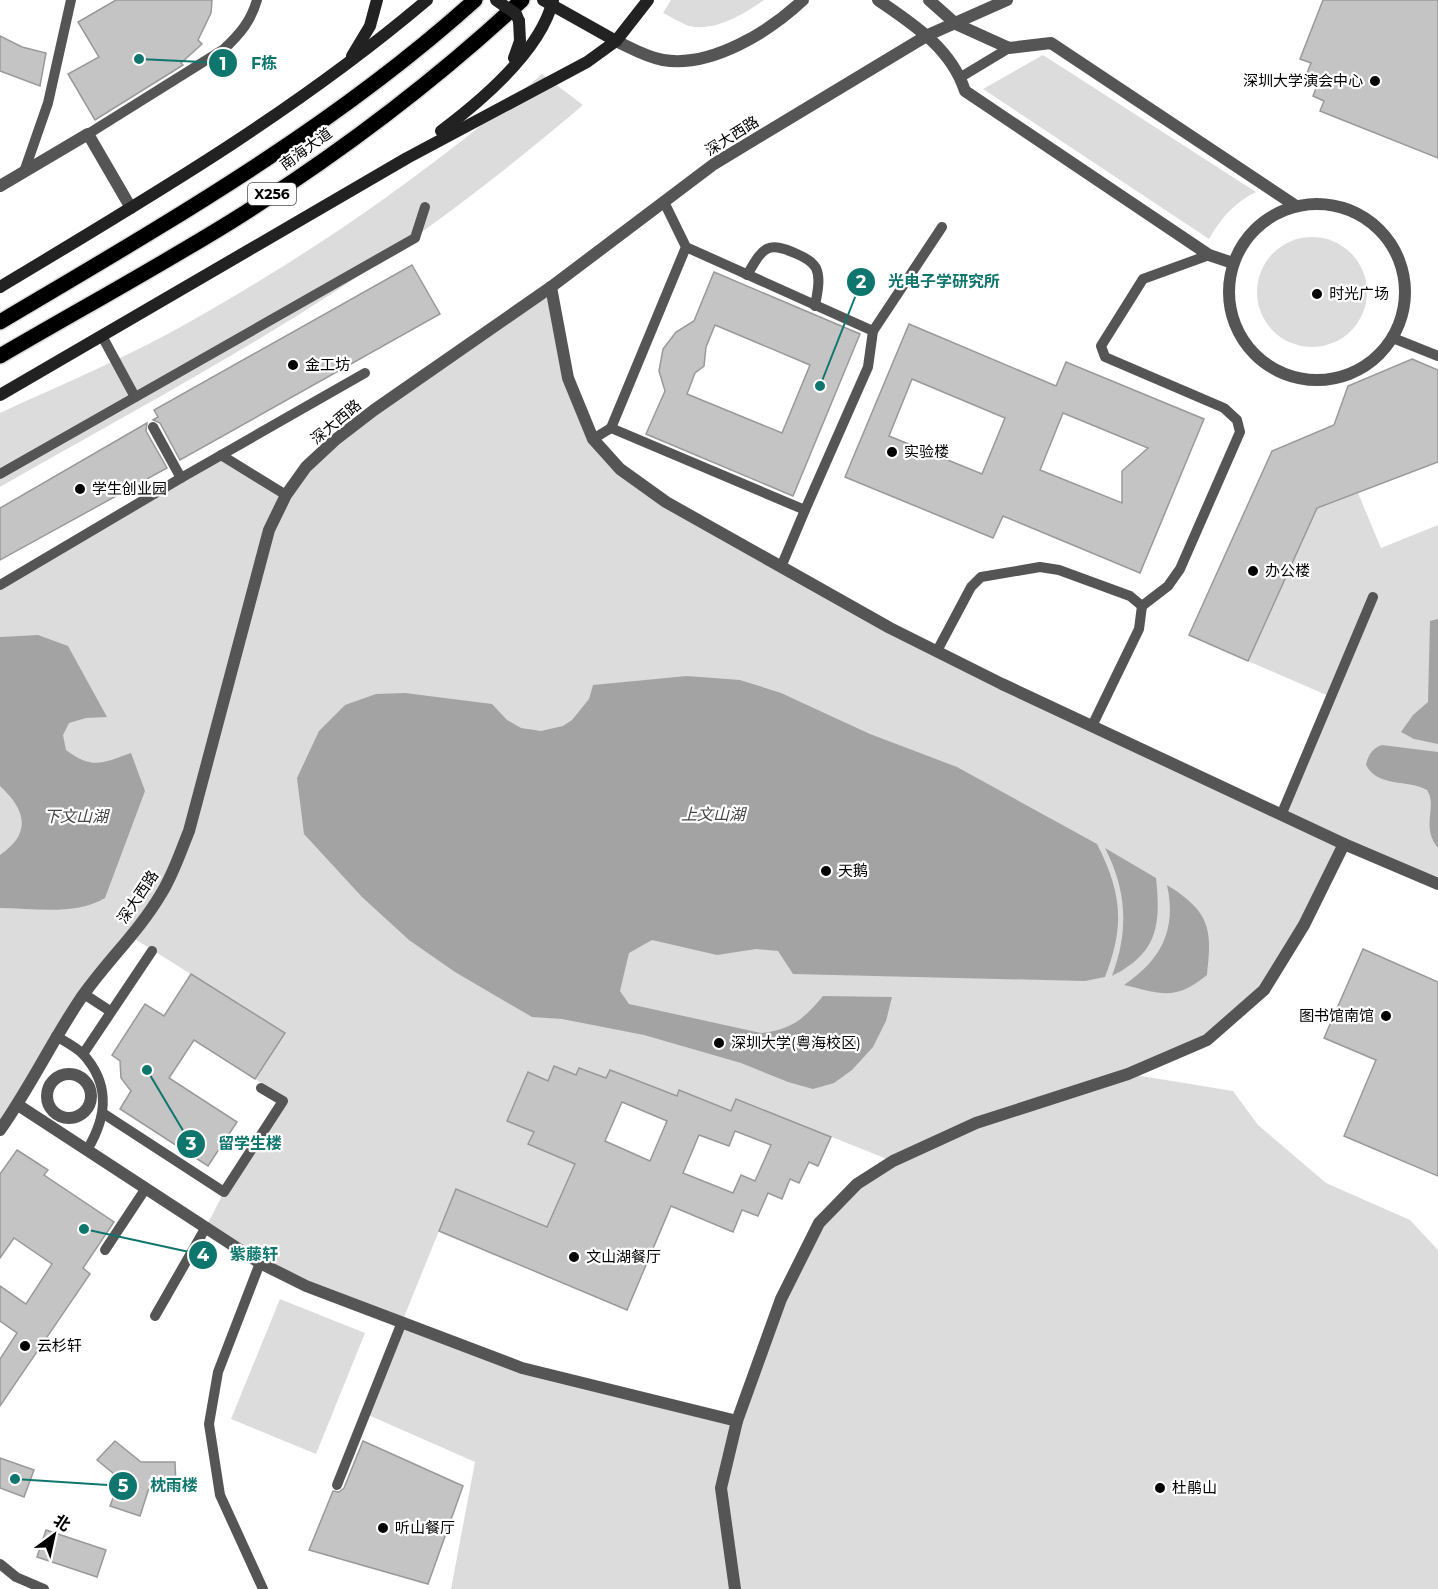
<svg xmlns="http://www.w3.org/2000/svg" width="1438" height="1589" viewBox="0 0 1438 1589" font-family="Montserrat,'Noto Sans SC',sans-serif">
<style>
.green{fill:#dcdcdc;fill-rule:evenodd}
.water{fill:#a3a3a3}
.building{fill:#c4c4c4;stroke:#999;stroke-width:1.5;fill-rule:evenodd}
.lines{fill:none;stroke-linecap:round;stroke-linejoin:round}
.primary-casing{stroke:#dbdbdb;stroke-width:18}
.service{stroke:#555;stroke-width:10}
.pedestrian{stroke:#555;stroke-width:12}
.minor{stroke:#555;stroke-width:12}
.secondary{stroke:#222;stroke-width:12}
.primary{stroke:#000;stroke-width:15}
.secondary-bridge{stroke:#222;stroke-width:12}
.poi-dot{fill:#000;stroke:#fff;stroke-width:2}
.labels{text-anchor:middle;stroke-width:4.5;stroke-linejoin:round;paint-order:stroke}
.shield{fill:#fff;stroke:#4c4c4c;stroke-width:1.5}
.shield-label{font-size:14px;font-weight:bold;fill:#000}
.poi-label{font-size:15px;fill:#000;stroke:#fff;text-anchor:start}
.street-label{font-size:15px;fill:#000;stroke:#fff}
.water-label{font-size:16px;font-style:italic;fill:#444;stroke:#fff}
.leader{fill:none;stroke:#0f766e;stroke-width:2}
.callout-dot{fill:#0f766e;stroke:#fff;stroke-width:2}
.mark-label{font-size:18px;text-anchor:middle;font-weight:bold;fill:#fff}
.callout-label{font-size:16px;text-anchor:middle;font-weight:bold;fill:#0f766e;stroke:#fff;stroke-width:4.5;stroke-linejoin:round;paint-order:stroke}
</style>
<rect width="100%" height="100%" fill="#fff"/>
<g class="green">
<path d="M671,0H764C744,14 715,32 689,26C681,23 671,17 663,13Z"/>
<path d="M1043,55L1256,192C1235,202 1220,219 1209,239L983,89Z"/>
<path d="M542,74L583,105C507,170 428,230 345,285C234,358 115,421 0,487V413C64,383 131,356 193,320C317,250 435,168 542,74Z"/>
<circle cx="1312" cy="292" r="55"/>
<path d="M551,287L568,378L593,439L620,469L890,628L1281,813L1331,697L1248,661L1317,508L1358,493L1381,548L1438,525V884L1344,844L1264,990L1207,1040L1129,1074L1233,1091L1258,1125L1326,1183L1410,1220L1438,1250V1589H451L475,1462L366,1414L402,1322L306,1286L206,1227L224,1192L284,1097L255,1079L285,1033L130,936L84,994L0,1130V585L221,455L286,494L335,440ZM554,1067L576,1075L580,1068L606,1078L611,1070L677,1096L680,1090L731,1111L736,1099L892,1161L819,1223L781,1299L737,1421L522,1368L402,1322L456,1189L547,1227L575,1164L529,1144L534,1132L507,1120L528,1073L548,1081Z"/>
<polygon points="280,1299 365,1333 316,1454 231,1419"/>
</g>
<g class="water">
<polygon points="1438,619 1438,744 1414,739 1401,732 1413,715 1428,702 1430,621"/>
<path d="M38,635L68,646L107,717L86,718L69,723L63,735L66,750C93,770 102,763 131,753L145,791L105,898C75,916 34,908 0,908V855C32,833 26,810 0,786V637Z"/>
<path d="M687,676L740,680L781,693L870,734L957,767L1097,844C1122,893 1125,926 1105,977L1085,981L793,974L778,951L756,949L717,955L652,940L629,953L620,991L629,1004L761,1033C791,1030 804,1019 823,996L892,997L886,1021L873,1047L852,1070L834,1083L813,1089L788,1082L741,1063L644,1035L562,1019L532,1017L455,972L409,940L362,897L304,834L297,778L319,731L345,705L376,694L405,693L492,704L507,720L521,728L541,731L563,726L572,720L589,699L593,685Z"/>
<path d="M1382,745L1438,752V848C1420,826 1438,807 1427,790C1408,779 1378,788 1366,765C1368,756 1372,748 1382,745Z"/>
<path d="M1105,848L1156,878C1161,925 1158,953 1112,976C1129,931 1127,891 1105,848Z"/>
<path d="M1167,885C1209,911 1213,928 1207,975C1175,1001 1162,994 1124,985C1161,960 1177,930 1167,885Z"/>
</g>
<g class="building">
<polygon points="116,0 212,0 211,13 198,40 202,44 181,63 183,65 95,120 68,74 99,57 78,22"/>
<polygon points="1323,0 1438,0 1438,158 1320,111 1324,101 1313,96 1318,83 1305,78 1311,63 1300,59"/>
<polygon points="0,36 22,47 46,53 40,86 0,71"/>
<polygon points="412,265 440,314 180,460 160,423 153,420 158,417 154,410"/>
<path d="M714,272L860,334L793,496L646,434L665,391L659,371L663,349L676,332L694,321ZM715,325L810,365L782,433L687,394L695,373L704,366L706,347Z"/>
<path d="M909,324L1056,386L1066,362L1204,419L1140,573L1003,516L993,538L845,477ZM912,379L1005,418L982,474L889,436ZM1063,413L1148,448L1122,471V503L1040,470Z"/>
<polygon points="1412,359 1438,370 1438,462 1317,508 1248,661 1189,635 1272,451 1334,425 1348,386"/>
<polygon points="147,423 146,431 167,468 0,560 0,508"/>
<polygon points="1363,949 1438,982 1438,1176 1344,1136 1376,1060 1324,1038"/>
<polygon points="191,974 285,1033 255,1079 194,1040 169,1078 237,1122 208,1166 120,1109 131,1091 121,1078 120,1061 112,1055 145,1004 164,1016"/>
<path d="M554,1066L576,1075L579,1068L606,1078L610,1070L677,1096L679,1090L731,1111L736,1099L831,1137L818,1166L809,1162L799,1183L790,1179L782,1199L768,1193L758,1216L742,1210L733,1232L671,1206L627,1310L439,1231L456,1189L547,1227L575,1164L528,1144L534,1132L507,1121L528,1072L548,1081ZM622,1102L667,1121L650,1161L605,1141ZM735,1131L771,1145L755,1181L741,1175L733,1193L683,1173L699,1135L729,1146Z"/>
<polygon points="17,1150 48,1170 44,1175 114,1222 83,1268 90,1274 0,1406 0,1359 17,1333 0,1321 0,1286 26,1304 52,1264 14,1238 0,1258 0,1174"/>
<polygon points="115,1441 141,1462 175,1462 176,1487 149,1488 140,1516 110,1506 120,1479 97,1460"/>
<polygon points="363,1441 463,1486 428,1584 309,1550 333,1491 339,1492 344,1488"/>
<polygon points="0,1458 34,1470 24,1497 0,1488"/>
<polygon points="46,1530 106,1550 97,1577 37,1557"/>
</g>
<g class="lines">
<g class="primary-casing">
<g id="primary">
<path d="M0,322C165,224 332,129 475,0"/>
<path d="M0,356C77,311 156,268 232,221C334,157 434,82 522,0"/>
</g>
</g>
<g class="service">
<polyline points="961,77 1009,48"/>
<path d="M88,134L224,49C240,34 251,21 257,0"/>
<polyline points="24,172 48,103 71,0"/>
<polyline points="664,202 686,247 873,331 868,367 805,510 611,428 686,247"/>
<path d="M747,275C763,248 766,240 797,254C804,257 812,261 816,268C821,279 817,294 815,306"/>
<polyline points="873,331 942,227"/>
<polyline points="102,336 135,397"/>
<polyline points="1393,338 1438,356"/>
<polyline points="593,439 611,428"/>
<polyline points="221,455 286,495"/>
<polyline points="0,474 415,238 425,207"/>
<polyline points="181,478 365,373"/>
<polyline points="781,567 805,510"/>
<polyline points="0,585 181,478 153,427"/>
<polyline points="1142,606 1168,586 1180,569 1240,432 1237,420 1224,408 1105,357 1101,346 1143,279 1209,255"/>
<polyline points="937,651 971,587 981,577 1040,567 1059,570 1130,596 1142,606 1139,629 1092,726"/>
<polyline points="1282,813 1373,597"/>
<polyline points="84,994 110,1011"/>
<path d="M56,1036C64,1041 76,1047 83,1054C111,1085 107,1117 87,1150"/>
<polyline points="83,1054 152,951"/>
<polyline points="104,1114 224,1192 283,1101 261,1088"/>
<polyline points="105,1250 146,1188"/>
<polyline points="260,1263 218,1372 209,1424 220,1495 263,1589"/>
<polyline points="155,1316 206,1227"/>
<polyline points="337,1485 402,1322"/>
<polyline points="0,1564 16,1577 44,1589"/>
</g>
<circle class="pedestrian" cx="69" cy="1096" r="22"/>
<g class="minor">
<path d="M878,0C913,24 951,48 965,91L1209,255L1233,263"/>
<polyline points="929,0 956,24 1009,48 1051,43 1296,206"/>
<path d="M616,41C631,48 646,57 663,60C711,68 769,32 803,0"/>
<polyline points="0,186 88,134 131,208"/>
<circle cx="1317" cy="292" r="88"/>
<polyline points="551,287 568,378 593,439 620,469 666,502 890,628 1002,684 1344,844 1438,884"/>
<polyline points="18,1105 260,1263 306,1286 522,1368 737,1421"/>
<path d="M0,1130C29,1089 51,1043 79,1001C104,964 138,933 161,894C173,875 180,853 189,831L269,530L286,495L306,467L335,440L374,410L551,287L714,164L928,35L1007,0"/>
<polyline points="735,1589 721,1488 737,1421 781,1299 819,1223 857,1184 893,1161 976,1123 1128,1074 1207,1040 1264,990 1304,925 1344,844"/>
</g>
<g class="secondary">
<polyline points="543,0 616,41"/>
<polyline points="352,56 370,26 377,0"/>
<polyline points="514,58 520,41 519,21"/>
<path d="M441,131C481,101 541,51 553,0"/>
<path d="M0,287C148,198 295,112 427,0"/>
<polyline points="0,395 407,158 587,62 616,41 648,0"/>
</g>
<use href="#primary" class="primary"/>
<polyline class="secondary-bridge" points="496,0 516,14 519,21"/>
</g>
<g class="poi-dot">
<circle cx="1375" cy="81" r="6"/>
<circle cx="1317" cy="294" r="6"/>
<circle cx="293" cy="365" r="6"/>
<circle cx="892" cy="452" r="6"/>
<circle cx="80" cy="489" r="6"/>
<circle cx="1253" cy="571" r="6"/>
<circle cx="826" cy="871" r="6"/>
<circle cx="1386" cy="1016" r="6"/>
<circle cx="719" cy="1043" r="6"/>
<circle cx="574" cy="1257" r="6"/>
<circle cx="25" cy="1346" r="6"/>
<circle cx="1160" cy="1488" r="6"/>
<circle cx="383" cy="1528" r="6"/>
</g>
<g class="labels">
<rect class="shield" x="248" y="183" width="48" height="22" rx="4.5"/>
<g class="shield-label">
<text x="272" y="199">X256</text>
</g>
<g class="poi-label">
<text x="1363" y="86" text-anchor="end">深圳大学演会中心</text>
<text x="1329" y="299">时光广场</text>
<text x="305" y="370">金工坊</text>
<text x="904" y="457">实验楼</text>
<text x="92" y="494">学生创业园</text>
<text x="1265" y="576">办公楼</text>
<text x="838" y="876">天鹅</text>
<text x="1374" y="1021" text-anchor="end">图书馆南馆</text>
<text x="731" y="1048">深圳大学(粤海校区)</text>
<text x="586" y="1262">文山湖餐厅</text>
<text x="37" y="1351">云杉轩</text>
<text x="1172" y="1493">杜鹃山</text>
<text x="395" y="1533">听山餐厅</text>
</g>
<g class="street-label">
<text transform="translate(732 136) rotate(-32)" y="5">深大西路</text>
<text transform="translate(306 149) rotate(-36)" y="5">南海大道</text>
<text transform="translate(336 422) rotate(-40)" y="5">深大西路</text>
<text transform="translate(138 897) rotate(-56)" y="5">深大西路</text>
</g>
<g class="water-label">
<text x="713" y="820">上文山湖</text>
<text x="76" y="822">下文山湖</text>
</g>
</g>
<path class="leader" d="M139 59L223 63M820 386L861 282M147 1070L191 1144M84 1229L203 1255M15 1479L123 1486"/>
<g class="callout-dot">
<circle cx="139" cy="59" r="6"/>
<circle cx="820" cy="386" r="6"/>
<circle cx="147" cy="1070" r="6"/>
<circle cx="84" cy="1229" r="6"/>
<circle cx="15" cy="1479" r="6"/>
<circle cx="223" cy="63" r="15"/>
<circle cx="861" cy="282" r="15"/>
<circle cx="191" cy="1144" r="15"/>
<circle cx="203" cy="1255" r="15"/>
<circle cx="123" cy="1486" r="15"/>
</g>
<g class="mark-label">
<text x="223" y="70">1</text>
<text x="861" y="288">2</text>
<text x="191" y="1150">3</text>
<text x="203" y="1261">4</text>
<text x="123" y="1492">5</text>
</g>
<g class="callout-label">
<text x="264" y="69">F栋</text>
<text x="944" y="287">光电子学研究所</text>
<text x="250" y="1149">留学生楼</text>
<text x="254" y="1260">紫藤轩</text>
<text x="174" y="1491">枕雨楼</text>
</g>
<g transform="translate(54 1535) rotate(33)" stroke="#ffffff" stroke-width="4.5" paint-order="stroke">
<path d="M0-4.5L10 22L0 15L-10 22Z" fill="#000000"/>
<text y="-9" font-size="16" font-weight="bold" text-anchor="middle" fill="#000000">北</text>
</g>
</svg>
